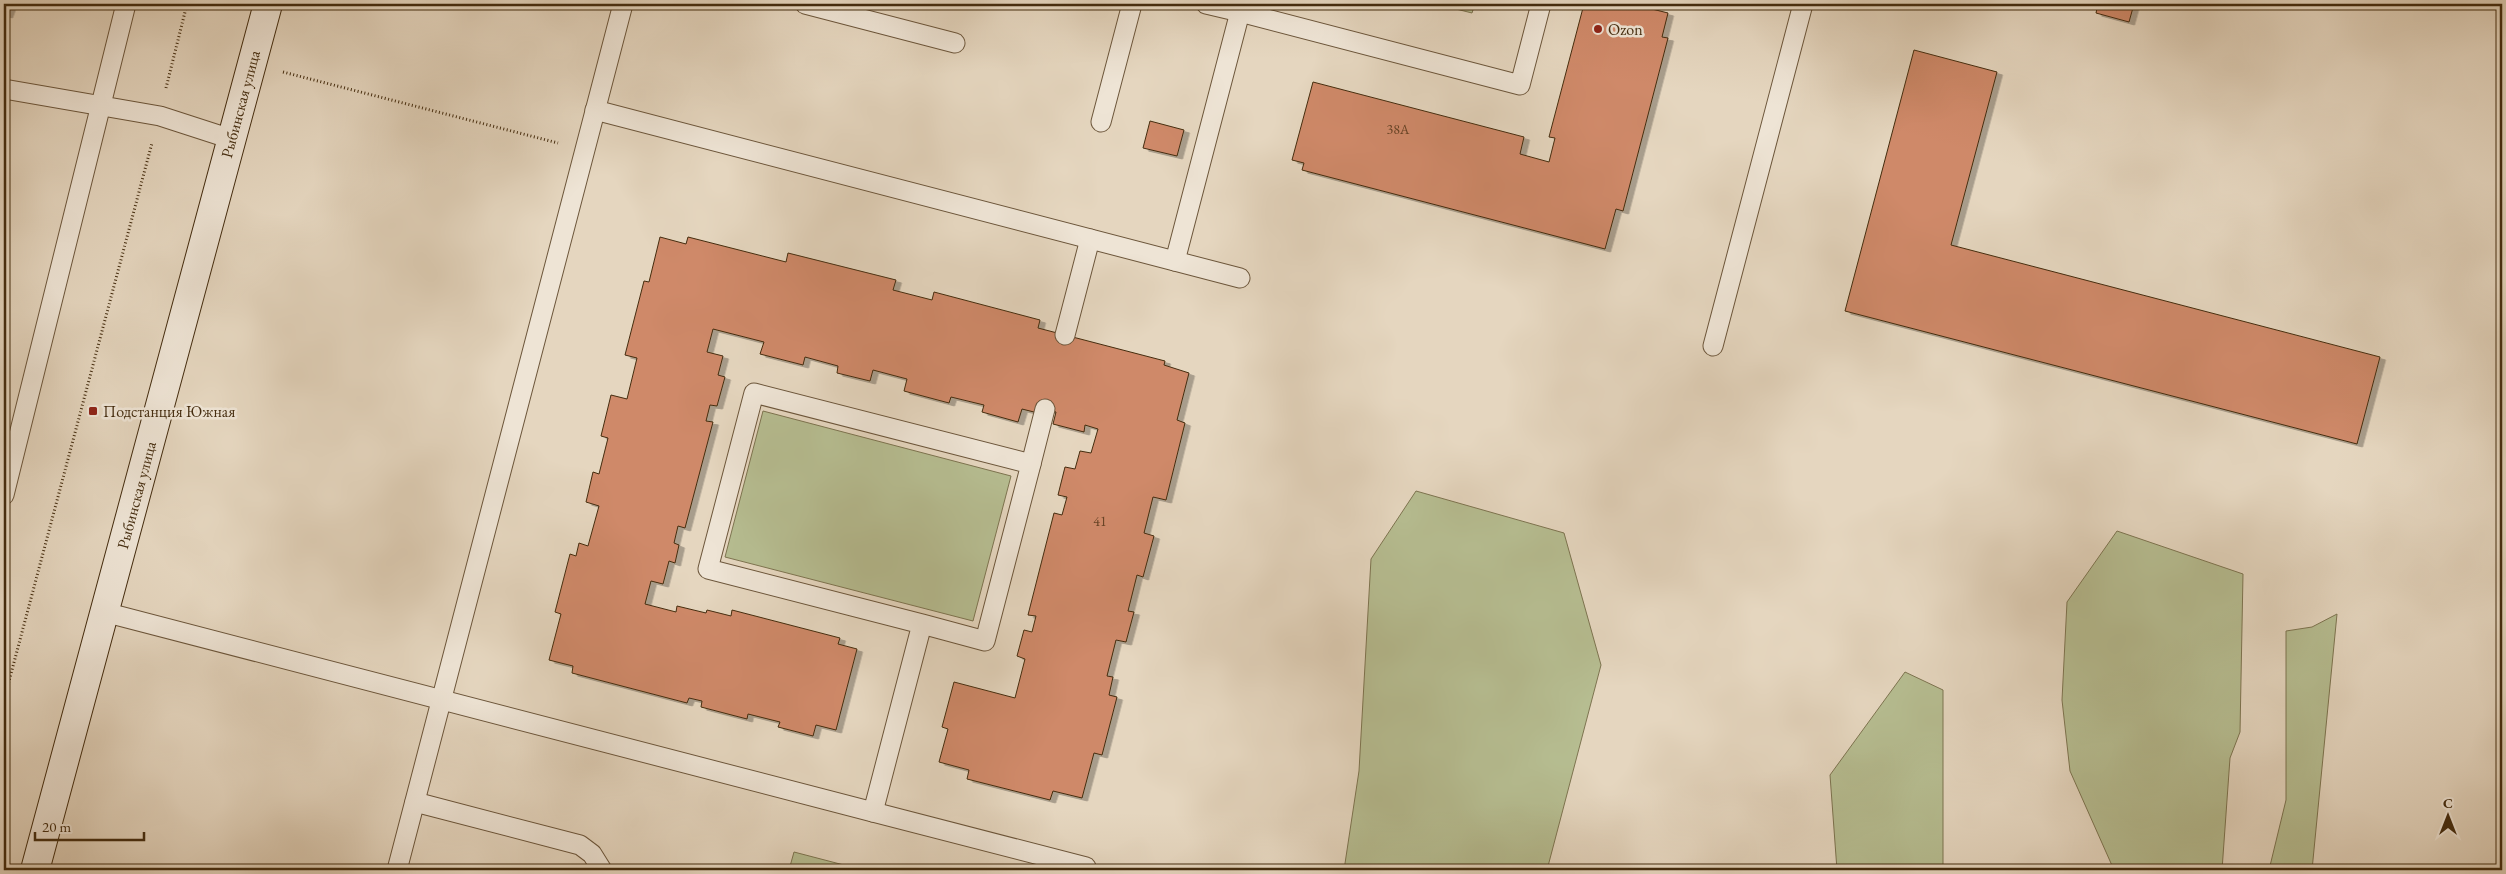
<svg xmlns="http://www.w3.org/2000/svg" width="2506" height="874" viewBox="0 0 2506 874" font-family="'EB Garamond',serif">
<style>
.green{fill:#b6bd91;stroke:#7d7450}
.building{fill:#cf8969;stroke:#442c0f;filter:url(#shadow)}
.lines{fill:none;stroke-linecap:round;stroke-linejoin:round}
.lane-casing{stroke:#6c563b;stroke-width:21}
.secondary-casing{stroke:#442c0f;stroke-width:30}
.path{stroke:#442c0f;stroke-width:3;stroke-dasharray:1 2.5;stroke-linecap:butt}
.lane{stroke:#eee4d5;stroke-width:19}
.secondary{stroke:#eee4d5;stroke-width:28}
.poi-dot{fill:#8f2418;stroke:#eee4d5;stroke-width:2}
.labels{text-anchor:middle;stroke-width:5;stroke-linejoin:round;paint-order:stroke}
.number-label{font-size:14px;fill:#674326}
.poi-label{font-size:16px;fill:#442c0f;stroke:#eee4d5;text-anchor:start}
.street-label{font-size:16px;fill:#442c0f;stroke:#eee4d5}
</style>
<defs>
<filter id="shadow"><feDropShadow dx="5.5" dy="3" stdDeviation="0" flood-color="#0004"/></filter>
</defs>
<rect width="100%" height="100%" fill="#e5d6bf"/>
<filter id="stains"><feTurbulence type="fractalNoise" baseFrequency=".004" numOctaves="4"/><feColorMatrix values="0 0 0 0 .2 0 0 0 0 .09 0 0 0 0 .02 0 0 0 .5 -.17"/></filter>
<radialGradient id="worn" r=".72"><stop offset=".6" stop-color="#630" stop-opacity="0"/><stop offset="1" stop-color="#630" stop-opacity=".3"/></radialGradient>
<g class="green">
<polygon points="1436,4 1475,4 1472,13"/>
<polygon points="763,411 1011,476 973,621 725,557"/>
<polygon points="1416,491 1564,533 1601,665 1547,870 1344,870 1359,771 1371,559"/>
<polygon points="2117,531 2243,574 2240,732 2230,758 2222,870 2114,870 2070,771 2062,700 2067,602"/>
<polygon points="2337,614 2312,870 2269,870 2286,800 2286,631 2312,627"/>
<polygon points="1905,672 1943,690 1943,870 1837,870 1830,775"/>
<polygon points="794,852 863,870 789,870"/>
</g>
<g class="building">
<polygon points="4,4 11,4 7,15 4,14"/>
<polygon points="1584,4 1632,4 1668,13 1662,37 1668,38 1623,211 1616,209 1605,249 1302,170 1304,163 1292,160 1313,82 1524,137 1520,154 1549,162 1555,138 1549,137"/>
<polygon points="2098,4 2134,4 2129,22 2096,13"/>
<polygon points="1914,50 1997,72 1951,245 2380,357 2357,444 1845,311"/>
<polygon points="1150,121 1184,130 1177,156 1143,148"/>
<polygon points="660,237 686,244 688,237 786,262 788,253 896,280 893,290 932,300 934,292 1040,320 1038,328 1165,361 1164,365 1189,373 1177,420 1185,423 1166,500 1153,497 1144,533 1154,536 1143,577 1137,575 1128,611 1134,612 1126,642 1116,640 1107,676 1113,677 1109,695 1117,697 1102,755 1094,753 1082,798 1053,791 1050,800 967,779 969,770 939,762 948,729 942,727 954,682 1015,698 1025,659 1017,656 1024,630 1032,632 1036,616 1028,615 1054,513 1062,515 1067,497 1058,495 1065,467 1075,469 1080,451 1091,453 1098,429 1085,425 1084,432 1053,424 1056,412 1045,409 1038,413 1022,409 1018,422 982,412 984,405 951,397 949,403 904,391 907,379 873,370 870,381 837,373 838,366 805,357 803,365 760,354 764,342 713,329 707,352 723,356 718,375 725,377 717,406 710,405 706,421 713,422 685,528 678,526 674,543 679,545 675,563 669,561 663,584 651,581 645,604 676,612 677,606 706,613 707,610 731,616 732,610 840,638 838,644 857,649 836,730 816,725 813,736 778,727 780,722 748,714 747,719 701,707 702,701 689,698 687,703 572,673 573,666 549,660 561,614 555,612 570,554 576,556 579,543 588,546 599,506 586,502 593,472 599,474 608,438 601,436 611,395 627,399 637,358 625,355 644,281 649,282"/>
</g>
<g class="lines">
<g class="lane-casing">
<g id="lane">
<polyline points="805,4 955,43"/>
<polyline points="1206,4 1240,12 1242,4"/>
<polyline points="4,89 160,116 231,139"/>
<polyline points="595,110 1240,278"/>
<polyline points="1101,122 1132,4"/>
<polyline points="1175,261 1240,12 1520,85 1541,4"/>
<polyline points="1065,335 1090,239"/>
<polyline points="1713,346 1803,4"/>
<polyline points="1031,464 1045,409"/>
<polyline points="4,495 126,4"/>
<polyline points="104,612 873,812 922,624 708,569 754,393 1031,464 985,641 922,624"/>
<polyline points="415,802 580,845 592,854 602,870"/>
<polyline points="873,812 1086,867"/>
<polyline points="397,870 623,4"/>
</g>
</g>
<g class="secondary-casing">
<polyline id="secondary" points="35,870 268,4"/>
</g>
<g class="path">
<polyline points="283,72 558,143"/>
<polyline points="166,88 187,4"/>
<polyline points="4,700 152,143"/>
</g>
<use href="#lane" class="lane"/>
<use href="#secondary" class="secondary"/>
</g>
<g class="poi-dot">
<circle cx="1598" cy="29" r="5"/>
<rect x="88" y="406" width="10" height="10" rx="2.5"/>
</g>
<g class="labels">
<g class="number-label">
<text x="1398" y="134">38А</text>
<text x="1100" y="526">41</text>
</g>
<g class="poi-label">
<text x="1608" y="35">Ozon</text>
<text x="103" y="417">Подстанция Южная</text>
</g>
<g class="street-label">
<text transform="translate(240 104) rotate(-75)" y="6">Рыбинская улица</text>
<text transform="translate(136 495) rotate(-75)" y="6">Рыбинская улица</text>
</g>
</g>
<rect width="2506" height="874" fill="none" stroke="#e5d6bf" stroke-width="20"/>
<rect x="5" y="5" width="2496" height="864" fill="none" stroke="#442c0f" stroke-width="2.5"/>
<rect x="10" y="10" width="2486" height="854" fill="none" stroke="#442c0f"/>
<g transform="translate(2448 816)" stroke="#eee4d5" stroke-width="4" paint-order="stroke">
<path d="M0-4L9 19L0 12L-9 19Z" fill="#442c0f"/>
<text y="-8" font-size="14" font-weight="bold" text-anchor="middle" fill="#442c0f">С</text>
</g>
<path d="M35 832v8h109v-8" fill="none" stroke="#442c0f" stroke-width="2.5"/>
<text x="42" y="832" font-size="15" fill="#442c0f" stroke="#eee4d5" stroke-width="4" paint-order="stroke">20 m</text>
<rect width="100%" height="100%" filter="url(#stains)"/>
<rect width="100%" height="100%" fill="url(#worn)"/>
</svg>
